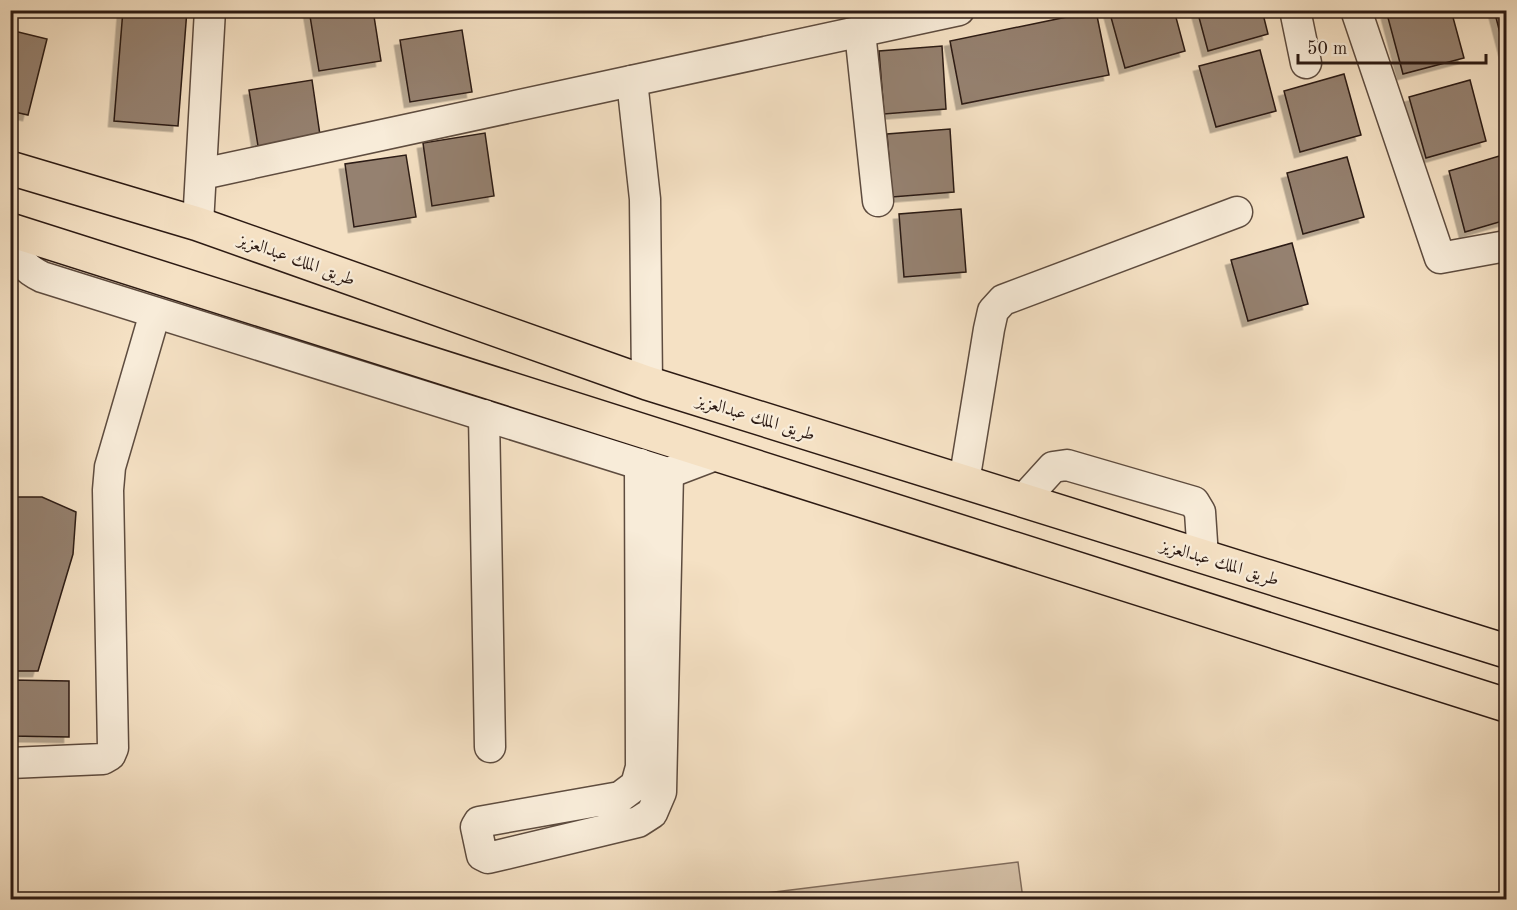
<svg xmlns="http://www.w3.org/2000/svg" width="1517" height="910" viewBox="0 0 1517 910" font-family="'Old Standard TT',Amiri,serif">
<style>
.green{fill:#d3bfa6;stroke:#806c5c;stroke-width:1.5}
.building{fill:#95816f;stroke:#2c1a13;stroke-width:1.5;filter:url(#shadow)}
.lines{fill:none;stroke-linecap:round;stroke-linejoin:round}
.minor-casing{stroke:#5e4c3f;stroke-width:33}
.highway-casing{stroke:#2c1a13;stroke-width:36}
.minor{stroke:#f8ecd9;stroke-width:30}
.highway{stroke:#f5e1c4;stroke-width:33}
.labels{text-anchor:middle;stroke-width:4.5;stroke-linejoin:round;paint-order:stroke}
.street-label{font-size:18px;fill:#2c1a13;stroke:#f8ecd9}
</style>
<defs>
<filter id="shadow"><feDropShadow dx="-5.5" dy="5.5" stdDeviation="0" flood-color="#0004"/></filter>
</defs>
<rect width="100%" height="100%" fill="#f5e1c4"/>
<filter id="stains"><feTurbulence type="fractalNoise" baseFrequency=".00333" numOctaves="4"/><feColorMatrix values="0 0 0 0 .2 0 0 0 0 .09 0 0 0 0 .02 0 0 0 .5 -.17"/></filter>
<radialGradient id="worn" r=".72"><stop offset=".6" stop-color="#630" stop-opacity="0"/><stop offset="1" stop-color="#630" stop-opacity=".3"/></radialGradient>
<polygon class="green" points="1018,862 1023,899 718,899"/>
<g class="building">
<polygon points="123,10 187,10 178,126 114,121"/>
<polygon points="309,10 373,10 381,61 319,71"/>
<polygon points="1109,10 1174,10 1185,51 1125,68"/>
<polygon points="1197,10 1262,10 1268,34 1208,51"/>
<polygon points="1398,10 1451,10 1464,58 1403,74 1387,14"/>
<polygon points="1494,10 1506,10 1506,56"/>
<polygon points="1096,11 1109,75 962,104 950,41"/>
<polygon points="10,30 47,39 28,115 10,111"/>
<polygon points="462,30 472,92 410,102 400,40"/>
<polygon points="942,46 946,109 884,114 879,51"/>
<polygon points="1260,50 1276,111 1216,127 1199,66"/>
<polygon points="1344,74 1361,135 1300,152 1284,91"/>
<polygon points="312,80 321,142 259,152 249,90"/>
<polygon points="1470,80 1486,141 1426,158 1409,97"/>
<polygon points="950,129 954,192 892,197 887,134"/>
<polygon points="485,133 494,196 432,206 423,143"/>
<polygon points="1506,154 1506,220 1465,232 1449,171"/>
<polygon points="406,155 416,217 354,227 345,164"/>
<polygon points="1347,157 1364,217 1303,234 1287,173"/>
<polygon points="961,209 966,272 904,277 899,214"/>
<polygon points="1292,243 1308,304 1248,321 1231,260"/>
<polygon points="10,497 42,497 76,512 73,554 38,671 10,671"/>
<polygon points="10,680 69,681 69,737 10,736"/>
</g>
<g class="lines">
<g class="minor-casing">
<g id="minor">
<polyline points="1295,10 1306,63"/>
<polyline points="1356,10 1440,258 1506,246"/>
<polyline points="860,32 878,201"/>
<polyline points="632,81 645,199 647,383"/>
<polyline points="202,174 959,10"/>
<polyline points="198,224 210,10"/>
<path d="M10,243C19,260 25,269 42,277L668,473L718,454"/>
<polyline points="484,415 490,747"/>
<polyline points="640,464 641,767 636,785 620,797 479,822 476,827 482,855 488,858 638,822 652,813 661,792 668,473"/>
<polyline points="964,482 989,329 993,311 1003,300 1237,212"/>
<polyline points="1023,500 1053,467 1067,465 1194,502 1200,512 1203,557"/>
<polyline points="10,763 103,759 110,755 113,748 108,490 110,467 155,313"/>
</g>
</g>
<g class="highway-casing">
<g id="highway">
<polyline points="10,168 198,224 647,383 1506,651"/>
<polyline points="10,230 1506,705"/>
</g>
</g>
<use href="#minor" class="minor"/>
<use href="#highway" class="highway"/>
</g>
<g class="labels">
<g class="street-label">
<text transform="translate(297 259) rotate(20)" y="6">طريق الملك عبدالعزيز</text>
<text transform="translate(756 417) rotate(17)" y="6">طريق الملك عبدالعزيز</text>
<text transform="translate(1220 562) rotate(17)" y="6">طريق الملك عبدالعزيز</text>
</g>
</g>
<rect width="1517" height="910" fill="none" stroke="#f5e1c4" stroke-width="36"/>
<rect x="12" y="12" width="1493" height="886" fill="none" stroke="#2c1a13" stroke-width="3"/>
<rect x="18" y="18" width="1481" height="874" fill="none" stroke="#2c1a13" stroke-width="1.5"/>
<path d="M1298 54v9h188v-9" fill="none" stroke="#2c1a13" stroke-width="3"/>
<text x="1307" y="54" font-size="18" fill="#2c1a13" stroke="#f8ecd9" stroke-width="4.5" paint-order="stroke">50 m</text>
<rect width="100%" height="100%" filter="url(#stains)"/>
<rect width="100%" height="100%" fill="url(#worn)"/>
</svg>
